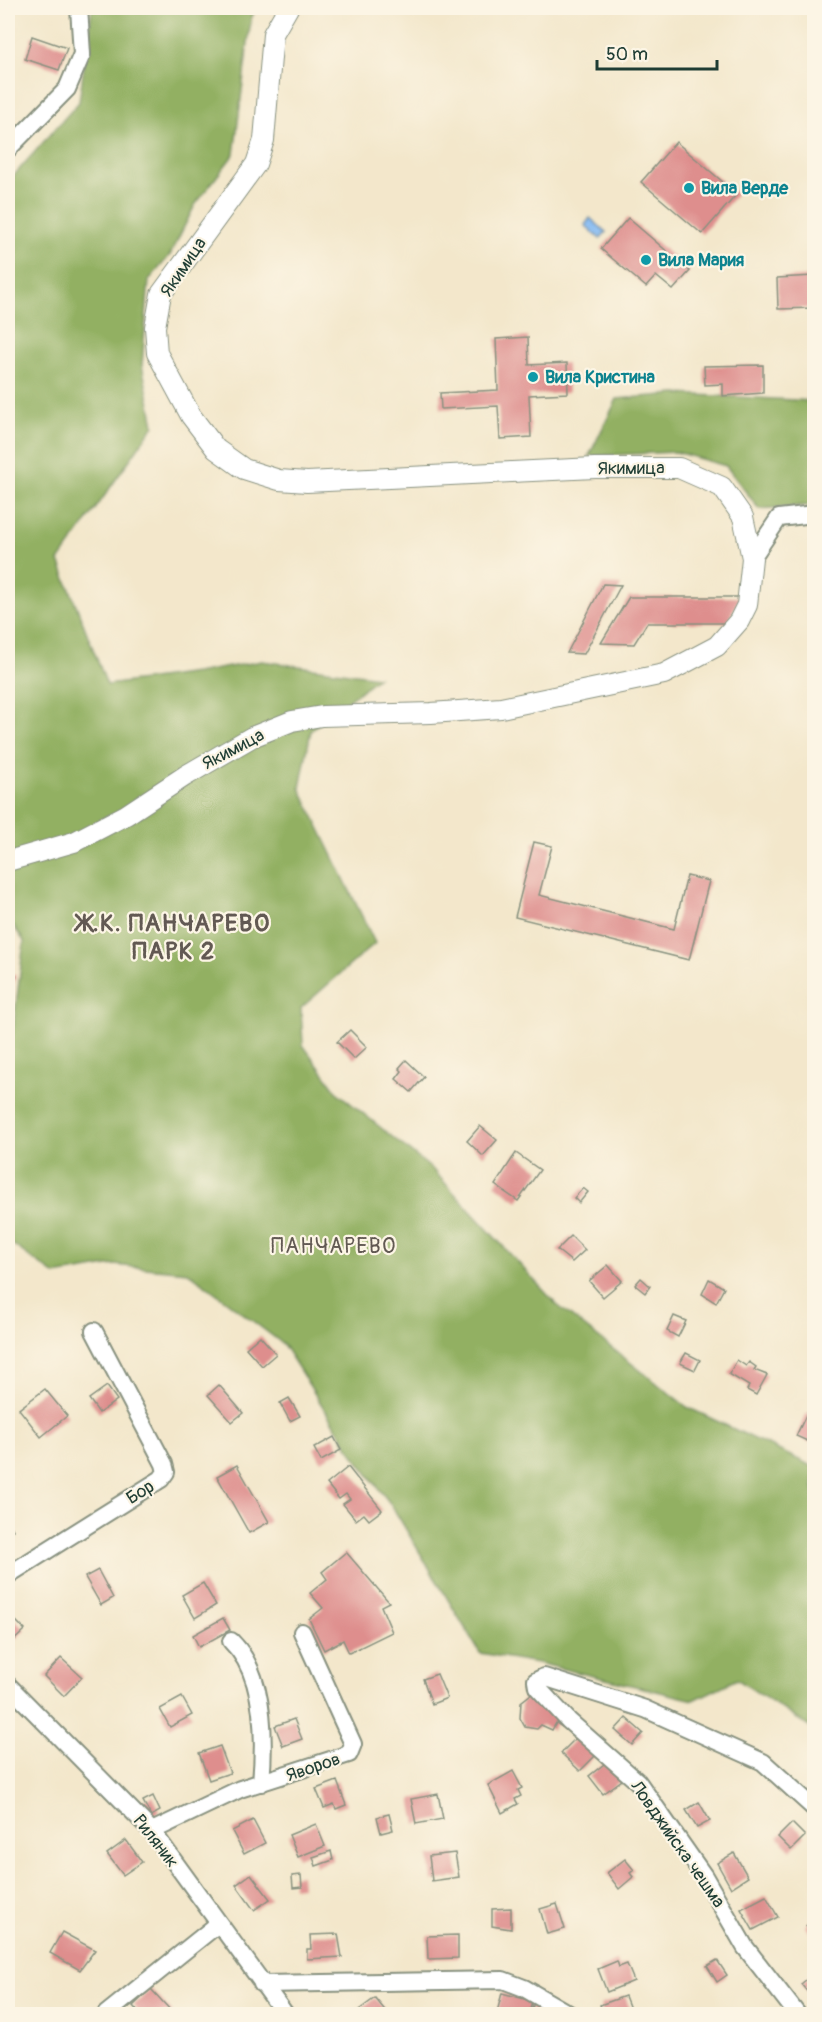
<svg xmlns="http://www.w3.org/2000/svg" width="822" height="2022" viewBox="0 0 822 2022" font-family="Pangolin,sans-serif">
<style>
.forest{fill:#92b062;stroke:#58764b;stroke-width:1.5}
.water{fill:#84baf3;stroke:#527c94;stroke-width:1.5}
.building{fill:#de8e8d}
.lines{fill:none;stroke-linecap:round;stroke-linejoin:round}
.minor-casing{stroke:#899280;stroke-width:20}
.tertiary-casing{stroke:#899280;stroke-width:22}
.minor{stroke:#fff;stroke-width:16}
.tertiary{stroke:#fff;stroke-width:20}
.culture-dot{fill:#0f9aa8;stroke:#fcf5e5;stroke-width:2}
.labels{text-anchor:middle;stroke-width:4.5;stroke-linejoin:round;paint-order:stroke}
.culture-label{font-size:18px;font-weight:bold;fill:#0d838f;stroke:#fcf5e5;text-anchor:start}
.street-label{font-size:18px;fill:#1f3d34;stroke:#fcf5e5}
.quarter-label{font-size:21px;letter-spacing:1.5px;fill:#625953;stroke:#fcf5e5}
.district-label{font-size:24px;font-weight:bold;letter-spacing:1.5px;fill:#625953;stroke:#fcf5e5}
</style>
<rect width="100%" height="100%" fill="#fcf5e5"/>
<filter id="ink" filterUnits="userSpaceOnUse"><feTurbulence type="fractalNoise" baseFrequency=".0167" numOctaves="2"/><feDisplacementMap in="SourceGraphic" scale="12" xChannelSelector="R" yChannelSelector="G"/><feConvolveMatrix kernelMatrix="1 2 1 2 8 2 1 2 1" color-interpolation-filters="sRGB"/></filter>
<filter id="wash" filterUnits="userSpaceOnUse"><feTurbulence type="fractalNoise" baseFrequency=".008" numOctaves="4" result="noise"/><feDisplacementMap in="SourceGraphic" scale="24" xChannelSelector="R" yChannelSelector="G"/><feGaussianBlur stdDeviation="1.35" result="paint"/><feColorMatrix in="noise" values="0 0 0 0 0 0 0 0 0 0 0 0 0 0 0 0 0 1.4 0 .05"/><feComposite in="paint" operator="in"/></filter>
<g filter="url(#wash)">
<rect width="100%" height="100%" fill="#f3e7cb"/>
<g class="forest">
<polygon points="92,8 256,8 251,19 234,154 195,205 170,255 149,280 142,365 154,425 59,561 107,685 196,673 262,661 378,677 311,730 300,788 375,943 301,1008 303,1045 338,1093 433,1170 557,1305 687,1407 814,1467 814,1730 737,1679 694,1700 538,1663 480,1653 392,1506 355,1457 283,1344 188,1272 114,1265 55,1275 8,1241 8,1069 24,941 8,918 8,182 79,102"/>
<polygon points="676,394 814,401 814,505 759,509 726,466 676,452 589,456 617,399"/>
</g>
<polygon class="water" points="590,218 606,232 600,239 585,225"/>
<g id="blocks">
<g class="building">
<polygon points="32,36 67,48 59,70 25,59"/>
<polygon points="676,142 737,194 702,234 641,182"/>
<polygon points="628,218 690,271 673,290 656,276 646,287 601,249"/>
<polygon points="814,276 814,308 778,309 777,278"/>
<polygon points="528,337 529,365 567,363 568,393 529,395 531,437 500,439 498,406 441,409 440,393 498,390 496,339"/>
<polygon points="763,365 763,393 723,396 723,384 705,385 704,366"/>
<polygon points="603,584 621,585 584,654 567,653"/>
<polygon points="629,597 740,597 727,623 647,623 634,644 601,643"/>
<polygon points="534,842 552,846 539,895 674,929 687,876 709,881 689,960 515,917"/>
<polygon points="8,973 16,975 11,991 8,990"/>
<polygon points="350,1030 367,1047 354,1059 337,1042"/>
<polygon points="406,1060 424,1077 411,1092 396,1079 402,1071 399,1068"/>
<polygon points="480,1126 497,1140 483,1156 467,1141"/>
<polygon points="516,1153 540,1170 518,1201 495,1185"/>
<polygon points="583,1188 588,1192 579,1203 574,1198"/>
<polygon points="571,1236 585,1250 572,1262 557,1250"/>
<polygon points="8,1261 15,1289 8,1291"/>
<polygon points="608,1265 622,1281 603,1297 589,1281"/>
<polygon points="641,1278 650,1286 645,1293 635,1285"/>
<polygon points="709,1279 724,1288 716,1303 702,1294"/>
<polygon points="674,1316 686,1321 678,1337 667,1331"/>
<polygon points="260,1336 276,1354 262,1366 246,1348"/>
<polygon points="686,1353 700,1360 695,1370 680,1363"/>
<polygon points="737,1360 746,1366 749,1362 756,1367 754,1370 767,1375 756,1395 747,1390 749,1386 729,1374"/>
<polygon points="219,1385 243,1413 232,1422 208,1395"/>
<polygon points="107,1386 117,1400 99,1413 89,1399"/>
<polygon points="45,1389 67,1416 41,1437 19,1409"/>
<polygon points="289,1398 300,1416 290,1421 280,1403"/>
<polygon points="807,1413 814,1417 814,1444 796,1436"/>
<polygon points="334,1437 341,1450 321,1461 314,1448"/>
<polygon points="237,1465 269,1522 249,1533 217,1476"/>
<polygon points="348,1467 382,1510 369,1520 364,1514 356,1520 343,1504 350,1499 346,1494 339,1499 327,1484"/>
<polygon points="8,1520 13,1530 8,1533"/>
<polygon points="346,1552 389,1602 381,1606 392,1632 349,1653 343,1640 324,1650 309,1619 323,1608 310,1593 327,1579 322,1572"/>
<polygon points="98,1570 113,1598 101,1605 85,1577"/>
<polygon points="203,1583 216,1605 195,1618 182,1595"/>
<polygon points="223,1618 230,1630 199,1647 193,1635"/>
<polygon points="14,1619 25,1630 8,1646 8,1625"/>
<polygon points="61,1658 82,1677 64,1696 44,1676"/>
<polygon points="437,1674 447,1698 432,1704 423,1679"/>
<polygon points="535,1691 565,1719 562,1727 556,1723 552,1730 541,1725 537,1729 525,1727 520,1718 521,1702"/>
<polygon points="182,1697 192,1715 170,1727 160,1709"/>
<polygon points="626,1718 643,1733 632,1745 615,1730"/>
<polygon points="294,1719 302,1739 283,1746 275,1726"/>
<polygon points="580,1734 599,1752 580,1771 561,1753"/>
<polygon points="220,1746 230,1773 209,1780 199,1753"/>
<polygon points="608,1761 622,1780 603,1794 589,1776"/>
<polygon points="513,1771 522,1788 518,1790 521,1796 515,1799 518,1804 502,1813 488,1785"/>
<polygon points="337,1781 346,1805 336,1809 334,1804 324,1808 316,1789"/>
<polygon points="438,1794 443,1819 416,1824 411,1799"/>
<polygon points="153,1796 160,1811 151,1816 143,1801"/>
<polygon points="699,1802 710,1821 697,1828 686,1810"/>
<polygon points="389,1814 393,1830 381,1833 377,1817"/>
<polygon points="253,1820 265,1843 244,1854 232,1831"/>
<polygon points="792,1823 805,1836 791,1850 778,1837"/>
<polygon points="316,1824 325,1846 298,1857 289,1835"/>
<polygon points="126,1840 142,1862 123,1875 107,1854"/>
<polygon points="331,1851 333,1860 316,1866 313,1857"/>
<polygon points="455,1853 459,1877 432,1881 429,1856"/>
<polygon points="734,1853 748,1877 731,1888 717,1863"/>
<polygon points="625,1859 634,1870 630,1873 633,1877 619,1889 607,1873"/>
<polygon points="251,1874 270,1899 254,1910 236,1885"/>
<polygon points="301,1875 302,1887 293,1888 292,1876"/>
<polygon points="766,1896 778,1917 753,1930 741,1909"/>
<polygon points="557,1904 565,1929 547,1934 540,1909"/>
<polygon points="511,1908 511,1929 492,1926 492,1909"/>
<polygon points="814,1917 814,1934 806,1926"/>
<polygon points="62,1932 95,1950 80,1970 50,1953"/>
<polygon points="338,1934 342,1957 307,1959 307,1949 311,1949 310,1935"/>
<polygon points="458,1935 458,1958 428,1959 427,1936"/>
<polygon points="717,1960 727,1975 717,1982 707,1966"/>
<polygon points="617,1961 619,1967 627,1964 634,1981 607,1992 598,1969"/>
<polygon points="814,1973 814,2000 801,1984"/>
<polygon points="151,1989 173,2013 140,2014 133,2006"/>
<polygon points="502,1993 532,2001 529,2014 497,2012"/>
<polygon points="625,1996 632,2014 603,2014 600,2005"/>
<polygon points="375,1998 388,2014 362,2014 359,2010"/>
<polygon points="535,2000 548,2005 545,2014 530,2014"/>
</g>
</g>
</g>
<g filter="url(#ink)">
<use href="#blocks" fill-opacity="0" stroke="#899280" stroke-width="1.5"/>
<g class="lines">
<g class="minor-casing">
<g id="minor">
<polyline points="8,149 67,89 82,54 79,8"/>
<polyline points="752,558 779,518 814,514"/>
<polyline points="8,1575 161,1479 166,1472 164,1464 94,1331"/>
<path d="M231,1641C265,1674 265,1739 261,1783"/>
<polyline points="8,1685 152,1831 285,2014"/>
<polyline points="152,1831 240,1789 349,1754 353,1744 302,1632"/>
<polyline points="262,1984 503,1980 524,1988 569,2014"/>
<polyline points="106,2014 218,1924"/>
<polyline points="797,2014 745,1947 704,1876 638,1782 569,1721 537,1687 536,1681 544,1677 645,1709 763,1762 814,1808"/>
</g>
</g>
<g class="tertiary-casing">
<polyline id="tertiary" points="8,861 74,842 126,815 185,776 252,737 292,721 322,716 431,713 501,708 664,674 717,646 739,621 747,605 752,558 743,517 722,487 679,468 595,468 307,482 279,480 244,469 216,449 191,416 157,353 155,327 161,294 256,164 264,140 273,34 288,8"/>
</g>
<use href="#minor" class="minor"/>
<use href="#tertiary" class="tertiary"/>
</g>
</g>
<g class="culture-dot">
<circle cx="689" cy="188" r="6"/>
<circle cx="646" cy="260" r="6"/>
<circle cx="533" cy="377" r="6"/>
</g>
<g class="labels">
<g class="culture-label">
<text x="701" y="194">Вила Верде</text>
<text x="658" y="266">Вила Мария</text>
<text x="545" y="383">Вила Кристина</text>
</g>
<g class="street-label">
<text transform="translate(183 267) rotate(-56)" y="6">Якимица</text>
<text x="631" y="474">Якимица</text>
<text transform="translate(233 749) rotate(-28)" y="6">Якимица</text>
<text transform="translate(140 1492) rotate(-32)" y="6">Бор</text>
<text transform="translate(313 1767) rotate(-19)" y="6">Яворов</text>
<text transform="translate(156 1841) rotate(52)" y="6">Риляник</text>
<text transform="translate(678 1844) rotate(55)" y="6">Ловджийска чешма</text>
</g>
<g class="quarter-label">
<text x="334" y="1253">ПАНЧАРЕВО</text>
</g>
<g class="district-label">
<text x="174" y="931">Ж.К. ПАНЧАРЕВО<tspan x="174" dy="28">ПАРК 2</tspan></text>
</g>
</g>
<rect width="822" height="2022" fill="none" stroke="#fcf5e5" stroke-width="30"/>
<path d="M597 60v9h120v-9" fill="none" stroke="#1f3d34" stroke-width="3"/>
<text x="606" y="60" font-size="18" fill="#1f3d34" stroke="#fcf5e5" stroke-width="4.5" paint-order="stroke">50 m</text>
</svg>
